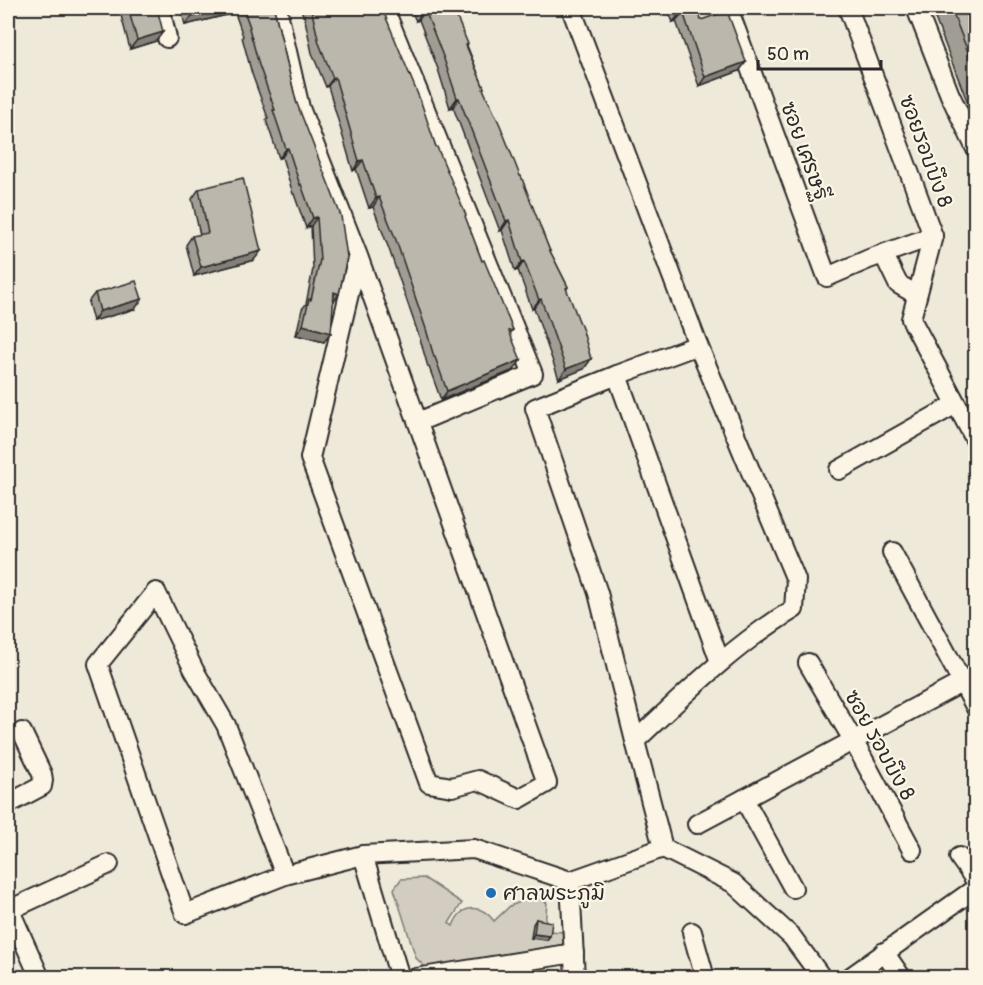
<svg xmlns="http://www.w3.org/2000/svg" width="983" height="985" viewBox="0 0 983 985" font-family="Pangolin,'Playpen Sans Thai',sans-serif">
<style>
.green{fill:#d2cdc0;stroke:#7e7c76;stroke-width:1.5}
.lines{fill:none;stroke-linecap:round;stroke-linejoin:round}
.street-casing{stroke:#2b2b2b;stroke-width:22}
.street{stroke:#fcf5e5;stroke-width:18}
.wall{fill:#a29d94;stroke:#2b2b2b;stroke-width:1.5}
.shaded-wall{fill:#848078;stroke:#2b2b2b;stroke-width:1.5}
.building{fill:#bcb7ac;stroke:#2b2b2b;stroke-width:1.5}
.poi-dot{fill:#1f6fb2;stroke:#fcf5e5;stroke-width:2}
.labels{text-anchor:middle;stroke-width:4.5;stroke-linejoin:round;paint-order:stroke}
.street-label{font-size:21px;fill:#2b2b2b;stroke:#fcf5e5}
.poi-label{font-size:21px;fill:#2b2b2b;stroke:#fcf5e5;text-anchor:start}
</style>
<rect width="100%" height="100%" fill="#efe9da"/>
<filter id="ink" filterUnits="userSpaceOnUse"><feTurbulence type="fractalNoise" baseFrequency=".0167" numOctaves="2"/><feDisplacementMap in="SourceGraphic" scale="12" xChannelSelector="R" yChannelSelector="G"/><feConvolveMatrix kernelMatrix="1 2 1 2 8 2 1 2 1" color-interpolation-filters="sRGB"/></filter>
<g filter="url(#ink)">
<path class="green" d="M424,878L462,903L449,923L453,926C461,904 481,903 494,921L510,906L535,896L547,903L545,926L548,931L564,932V944L427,969L416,958L394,889L401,879Z"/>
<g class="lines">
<g class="street-casing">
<g id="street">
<polyline points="160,8 167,38"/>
<polyline points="277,8 300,108 358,256 547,783 519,799 478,780 452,787 429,783 310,458 358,256"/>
<polyline points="384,8 533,374 418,422"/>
<path d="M571,8L698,345L796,580L794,609C735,644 685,694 635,741L663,848L733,883L792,937L822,978"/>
<polyline points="728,8 827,277 869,259 933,236"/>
<polyline points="848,8 933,236 911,319 976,441"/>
<polyline points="916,8 950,95 976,149"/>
<polyline points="884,255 898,284 917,295"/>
<polyline points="617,375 720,662"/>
<polyline points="839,470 956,404"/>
<polyline points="892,552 976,708"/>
<polyline points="808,663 853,740 912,850"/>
<polyline points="635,741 598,593 535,408 617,375 698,345"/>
<polyline points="744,799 793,888"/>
<polyline points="8,804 42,786 43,780 42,774 22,732"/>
<polyline points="697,824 976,675"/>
<polyline points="363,855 400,978"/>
<polyline points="959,857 976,881"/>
<polyline points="285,875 226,725 194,670 156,592 98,664 185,914 285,875 363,855 474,849 570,881 663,848"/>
<polyline points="570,881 575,978"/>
<polyline points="8,906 40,978"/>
<polyline points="9,910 109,864"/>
<polyline points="692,932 705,978"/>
<polyline points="884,952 902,978"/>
<polyline points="416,978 574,953"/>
<polyline points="849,978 976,888"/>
</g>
</g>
<use href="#street" class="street"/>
</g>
<g class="wall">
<polygon points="119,8 157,8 156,41 130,49"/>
<polygon points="181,8 274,8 296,101 333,303 324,342 296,335 302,309 306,304 313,269 311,226 306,228 294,194 293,194 282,157 279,158 266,120 268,118 252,74 242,37 243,36 235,13 185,25"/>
<polygon points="301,8 382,8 436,147 465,217 482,261 513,330 510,334 514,370 441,400 429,367 428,367 420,339 389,249 373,207 369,208 356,169 353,171 328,86 326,87 312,53 304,15 303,16"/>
<polygon points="410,8 452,8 484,88 483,89 549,249 568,287 566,290 591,359 584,369 559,379 534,308 532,309 518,270 515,271 502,230 500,231 453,107 450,108 438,69 419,20 416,21"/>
<polygon points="667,8 696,8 701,20 746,62 739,71 699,86 676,21 673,22"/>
<polygon points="931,8 975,8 975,118 974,119"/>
<polygon points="199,189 254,260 194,276 186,245 192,236 200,235 192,199"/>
<polygon points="95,293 135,309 93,321 88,302"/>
<polygon points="536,919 547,940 531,938 533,924"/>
</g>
<g class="shaded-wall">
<polygon points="225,8 239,8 235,13 185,25 192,16"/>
<polygon points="425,10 419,20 416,21 423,11"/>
<polygon points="683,12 676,21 673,22 680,13"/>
<polygon points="163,32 156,41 130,49 137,40"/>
<polygon points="746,62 739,71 699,86 705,77"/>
<polygon points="335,77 328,86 326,87 333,78"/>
<polygon points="457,98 459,98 453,107 450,108"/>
<polygon points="288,148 282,157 279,158 286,149"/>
<polygon points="363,160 356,169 353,171 359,161"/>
<polygon points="379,197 373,207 369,208 376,198"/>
<polygon points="317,217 311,226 306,228 313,218"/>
<polygon points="509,220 502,230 500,231 506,221"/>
<polygon points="261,251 254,260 194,276 201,267"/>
<polygon points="524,261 518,270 515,271 522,262"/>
<polygon points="334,292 339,294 333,303"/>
<polygon points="142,299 135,309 93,321 100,311"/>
<polygon points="541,299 534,308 532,309 539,300"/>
<polygon points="303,325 331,333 324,342 296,335"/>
<polygon points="591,359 584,369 559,379 566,369"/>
<polygon points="521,360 514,370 441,400 447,391"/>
<polygon points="534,934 550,936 547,940 531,938"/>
</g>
<g class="building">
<polygon points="128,8 157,8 163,32 137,40"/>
<polygon points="190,8 225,8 192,16"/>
<polygon points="243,8 274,8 296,101 341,216 347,257 339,294 334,292 331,333 303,325 309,299 311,300 320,260 317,217 313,218 301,184 300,185 288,148 286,149 273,110 275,110 259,65 249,28 250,27"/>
<polygon points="311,8 382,8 421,102 436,147 437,147 466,215 465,216 482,261 484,260 513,330 509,331 521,360 447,391 435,357 434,357 426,329 396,240 379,197 376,198 363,160 359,161 335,77 333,78 319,43"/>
<polygon points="421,8 452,8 454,13 455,13 468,44 466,45 484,88 483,89 500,125 520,176 521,176 549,249 568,287 566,288 583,331 591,359 566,369 541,299 539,300 524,261 522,262 509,220 506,221 459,98 457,98 444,59 425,10 423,11"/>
<polygon points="678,8 696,8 701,20 727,11 746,62 705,77 683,12 680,13"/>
<polygon points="951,8 975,8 975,70"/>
<polygon points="8,109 10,147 8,147"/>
<polygon points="243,178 261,251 201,267 192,236 208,233 199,189"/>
<polygon points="136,281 142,299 100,311 95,293"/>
<polygon points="8,440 13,448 8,451"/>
<polygon points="536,919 552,922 550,936 534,934"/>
</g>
</g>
<circle class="poi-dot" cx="491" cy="893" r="6"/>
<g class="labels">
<g class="street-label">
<text transform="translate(805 151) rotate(70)" y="7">ซอย เศรษฐี</text>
<text transform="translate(926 151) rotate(70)" y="7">ซอยรอบบึง 8</text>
<text transform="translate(880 745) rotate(61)" y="7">ซอย รอบบึง 8</text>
</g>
<g class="poi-label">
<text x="503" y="900">ศาลพระภูมิ</text>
</g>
</g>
<rect width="983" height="985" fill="none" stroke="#fcf5e5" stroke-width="30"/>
<rect x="15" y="15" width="953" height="955" fill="none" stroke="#2b2b2b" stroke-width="2" filter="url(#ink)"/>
<path d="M758 60v9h123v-9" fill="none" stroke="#2b2b2b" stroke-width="3"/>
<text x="767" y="60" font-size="18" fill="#2b2b2b" stroke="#fcf5e5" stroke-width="4.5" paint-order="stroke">50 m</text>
</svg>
